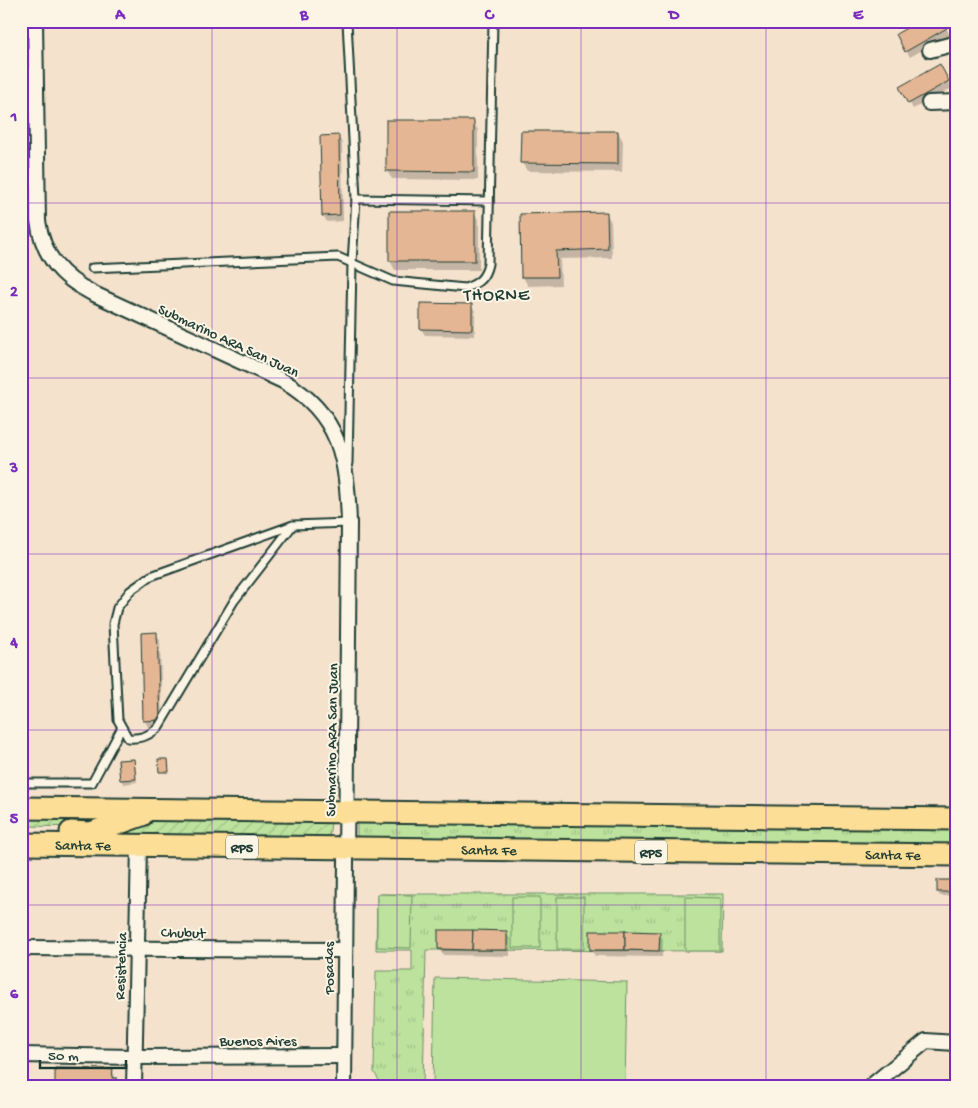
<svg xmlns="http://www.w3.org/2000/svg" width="978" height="1108" viewBox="0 0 978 1108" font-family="'Gochi Hand',sans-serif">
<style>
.grass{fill:url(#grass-tufts);stroke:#6e9068}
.garden{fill:url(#garden-furrows);stroke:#6e9068}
.pitch{fill:#bce29d;stroke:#6e9068}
.shadow{fill:#0003}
.building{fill:#e4b694;stroke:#1f3d34}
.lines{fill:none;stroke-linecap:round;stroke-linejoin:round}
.lane-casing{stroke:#1f3d34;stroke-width:11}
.street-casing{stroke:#1f3d34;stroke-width:18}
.primary-casing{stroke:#1f3d34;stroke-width:25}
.lane{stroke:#fcf5e5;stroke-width:7}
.street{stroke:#fcf5e5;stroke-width:14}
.primary{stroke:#fcde96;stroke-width:21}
.grid{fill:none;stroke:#7b2cbf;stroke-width:1;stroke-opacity:0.55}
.labels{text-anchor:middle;stroke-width:4;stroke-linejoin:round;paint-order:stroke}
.shield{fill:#fcf5e5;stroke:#617469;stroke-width:1}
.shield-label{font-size:14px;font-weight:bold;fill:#1f3d34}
.street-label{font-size:15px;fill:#1f3d34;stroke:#fcf5e5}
.quarter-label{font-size:18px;letter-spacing:1px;fill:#1f3d34;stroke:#fcf5e5}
.neatline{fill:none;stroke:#7b2cbf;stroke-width:2}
.grid-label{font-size:16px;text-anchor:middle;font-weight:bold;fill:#7b2cbf}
</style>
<defs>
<pattern id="grass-tufts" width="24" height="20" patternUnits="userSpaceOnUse" patternTransform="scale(1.25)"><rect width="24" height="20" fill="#bce29d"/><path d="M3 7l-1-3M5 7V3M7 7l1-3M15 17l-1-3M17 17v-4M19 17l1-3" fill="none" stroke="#a1c388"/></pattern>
<pattern id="garden-furrows" width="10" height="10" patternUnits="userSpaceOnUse" patternTransform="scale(1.25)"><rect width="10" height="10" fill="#bce29d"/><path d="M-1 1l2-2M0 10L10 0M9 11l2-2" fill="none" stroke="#a1c388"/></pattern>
</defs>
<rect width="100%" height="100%" fill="#f5e2cd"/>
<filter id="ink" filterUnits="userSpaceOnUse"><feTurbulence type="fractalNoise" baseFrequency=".02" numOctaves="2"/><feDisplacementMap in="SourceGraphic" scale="10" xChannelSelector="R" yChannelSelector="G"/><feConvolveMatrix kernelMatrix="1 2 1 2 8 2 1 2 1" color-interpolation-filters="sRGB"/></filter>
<g filter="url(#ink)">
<g class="grass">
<polygon points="357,819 957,827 957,848 357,840"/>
<polygon points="377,894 723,894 722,951 426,950 423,1087 383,1087 374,1072 376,971 412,971 412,950 376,950"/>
</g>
<g class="garden">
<polygon points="21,816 124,817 94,827 21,826"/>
<polygon points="152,817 331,821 329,840 107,837"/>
</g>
<g class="pitch">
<polygon points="377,894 412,895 411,948 377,947"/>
<rect x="512" y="897" width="28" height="51"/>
<rect x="557" y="897" width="27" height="52"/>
<polygon points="685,897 720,898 720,951 685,951"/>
<polygon points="435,978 627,982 625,1087 433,1087"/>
</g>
<g class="shadow">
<polygon points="291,21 315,21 315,22 292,22"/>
<polygon points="942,21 950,35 910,57 897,35"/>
<polygon points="940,66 952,88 913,109 901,87"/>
<polygon points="473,122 478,130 478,180 392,179 387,171"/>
<polygon points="618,132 623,141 622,172 527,171 522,163"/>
<polygon points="338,137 342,143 343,221 327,222 323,215"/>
<polygon points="390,212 474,212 479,221 479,270 395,270 390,261"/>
<polygon points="606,213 611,222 612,258 560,259 561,285 528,286 523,277 521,215"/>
<polygon points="471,305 475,311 475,336 425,335 421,329"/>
<polygon points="156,634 160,640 162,727 148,727 145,721"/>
<polygon points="133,760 137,782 124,784 121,780"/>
<polygon points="957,882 957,896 940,896 938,892"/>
<polygon points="506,932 510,939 510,956 443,955 439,949"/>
<polygon points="659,933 663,939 662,957 595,956 591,949"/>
<polygon points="112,1070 119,1087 56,1087"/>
</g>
<g class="building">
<polygon points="919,21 944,21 947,28 905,52 896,34"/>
<polygon points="940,64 949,81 908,104 899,87"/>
<polygon points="386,120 474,120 474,172 386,171"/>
<polygon points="521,131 618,131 618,164 520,163"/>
<polygon points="339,135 340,215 322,216 320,136"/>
<rect x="389" y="211" width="86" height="50"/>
<polygon points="607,212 608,249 556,251 557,277 521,277 520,214"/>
<polygon points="420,303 472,304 472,330 420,329"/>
<polygon points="157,632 160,720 143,721 141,633"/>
<polygon points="134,759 136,779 120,780 118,760"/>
<polygon points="158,759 168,759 169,772 159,772"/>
<rect x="937" y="880" width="20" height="12"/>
<polygon points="438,930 473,930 472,950 438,949"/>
<polygon points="473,930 507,931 507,950 472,950"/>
<rect x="590" y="931" width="35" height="19"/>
<polygon points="625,931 660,932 659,951 625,950"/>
<polygon points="55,1068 113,1069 112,1078 117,1078 117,1087 55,1087"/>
</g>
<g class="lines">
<g class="lane-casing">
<g id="lane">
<polyline points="347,21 356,199 352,263 348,463"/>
<polyline points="356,199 489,201"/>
<path d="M92,268L338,257L393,281L465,288C478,284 485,278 488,264L493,21"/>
<path d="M293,525L234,601L158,728C148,736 141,739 128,738L118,720L113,624L117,608L130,591L151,576L293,525L349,523"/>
<polyline points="21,783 92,783 121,729"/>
</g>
</g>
<g class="street-casing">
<g id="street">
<path d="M35,21L38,221C43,256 61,277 92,293L283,381C341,415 347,460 349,523L344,1087"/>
<polyline points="930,50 957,43"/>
<polyline points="929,103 957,102"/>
<polyline points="21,948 344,950"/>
<polyline points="21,1055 134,1057 344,1056"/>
<polyline points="134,1087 139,845"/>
<polyline points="870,1087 926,1041 955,1043 957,1047"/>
</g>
</g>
<g class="primary-casing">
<g id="primary">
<polyline points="21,808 957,819"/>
<polyline points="71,832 91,833 142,815"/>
<path id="s1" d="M21,844L957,855"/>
</g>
</g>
<use href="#lane" class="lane"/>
<use href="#street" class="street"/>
<use href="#primary" class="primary"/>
</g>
</g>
<path class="grid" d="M212,21V1087M397,21V1087M581,21V1087M766,21V1087M21,203H957M21,378H957M21,554H957M21,730H957M21,905H957"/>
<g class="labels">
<g class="shield">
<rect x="226" y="835.5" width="32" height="23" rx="4"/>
<rect x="635" y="840.5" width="32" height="23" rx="4"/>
</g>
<g class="shield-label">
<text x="242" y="852">RP5</text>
<text x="651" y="857">RP5</text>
</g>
<g class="street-label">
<text transform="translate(229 340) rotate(25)" y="5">Submarino ARA San Juan</text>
<text transform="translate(331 740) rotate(-89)" y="5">Submarino ARA San Juan</text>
<text dy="5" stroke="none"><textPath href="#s1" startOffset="62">Santa Fe</textPath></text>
<text dy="5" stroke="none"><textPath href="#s1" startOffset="468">Santa Fe</textPath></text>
<text dy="5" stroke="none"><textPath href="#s1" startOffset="872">Santa Fe</textPath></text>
<text transform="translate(183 932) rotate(1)" y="5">Chubut</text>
<text transform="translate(120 966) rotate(-88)" y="5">Resistencia</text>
<text transform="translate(328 968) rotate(-90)" y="5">Posadas</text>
<text x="258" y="1045">Buenos Aires</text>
</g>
<g class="quarter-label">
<text x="497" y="300">THORNE</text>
</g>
</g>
<rect width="978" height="1108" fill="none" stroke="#fcf5e5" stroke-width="55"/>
<path d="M40 1060v8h86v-8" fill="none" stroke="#1f3d34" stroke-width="2.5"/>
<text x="48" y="1060" font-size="15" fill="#1f3d34" stroke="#fcf5e5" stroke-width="4" paint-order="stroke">50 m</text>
<rect x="28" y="28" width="922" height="1052" class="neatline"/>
<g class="grid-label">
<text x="120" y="19">A</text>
<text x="304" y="19">B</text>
<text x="489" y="19">C</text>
<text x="674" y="19">D</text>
<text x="858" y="19">E</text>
<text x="14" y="121">1</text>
<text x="14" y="296">2</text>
<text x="14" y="472">3</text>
<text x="14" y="647">4</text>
<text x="14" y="823">5</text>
<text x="14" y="998">6</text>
</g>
</svg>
